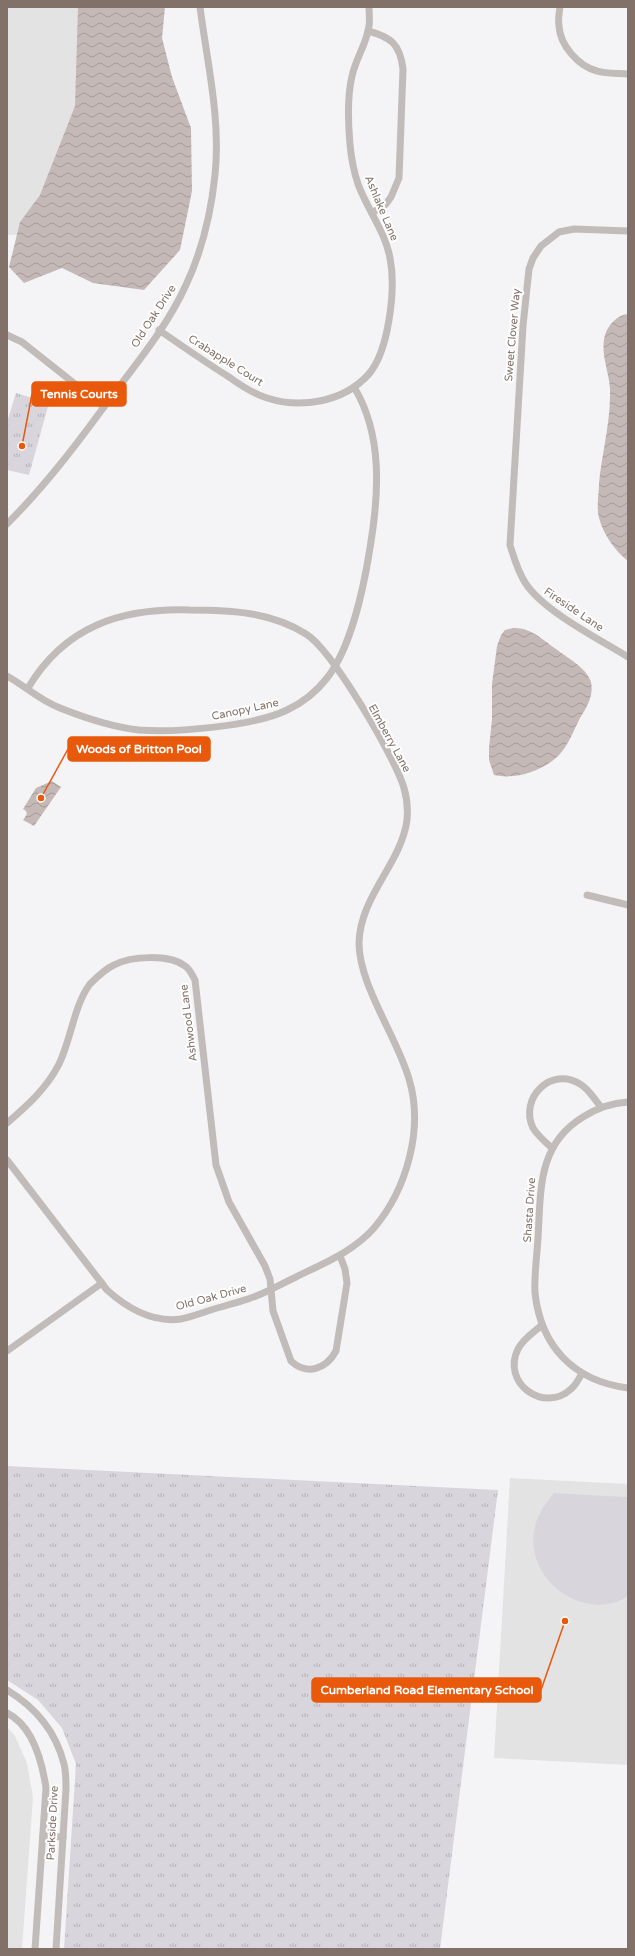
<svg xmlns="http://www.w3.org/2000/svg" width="635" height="1956" viewBox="0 0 635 1956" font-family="'Varela Round',sans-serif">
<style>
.built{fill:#e4e3e4}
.grass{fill:url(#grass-tufts)}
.garden{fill:#d9d5dd}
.water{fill:url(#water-waves)}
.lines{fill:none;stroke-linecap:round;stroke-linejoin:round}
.minor{stroke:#c1bcb9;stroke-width:7}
.labels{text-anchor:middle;stroke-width:4;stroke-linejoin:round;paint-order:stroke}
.street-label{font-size:11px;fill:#817169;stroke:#fff}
.leader{fill:none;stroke:#e8590c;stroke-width:1.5}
.callout-dot{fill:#e8590c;stroke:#fff;stroke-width:1.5}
.callout{fill:#e8590c;stroke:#e8590c;stroke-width:1.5}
.callout-label{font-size:12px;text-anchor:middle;font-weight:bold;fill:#fff}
</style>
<defs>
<pattern id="grass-tufts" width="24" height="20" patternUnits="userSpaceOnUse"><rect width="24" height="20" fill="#d9d5dd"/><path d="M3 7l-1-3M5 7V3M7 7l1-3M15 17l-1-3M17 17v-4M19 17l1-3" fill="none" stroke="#b5b1b7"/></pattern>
<pattern id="water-waves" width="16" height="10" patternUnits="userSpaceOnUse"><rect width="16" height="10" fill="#c5b9b8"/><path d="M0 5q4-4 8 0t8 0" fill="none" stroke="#a59b9a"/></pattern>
</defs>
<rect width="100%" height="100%" fill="#f4f4f6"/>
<g class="built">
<polygon points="7,7 130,7 110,232 7,235"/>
<polygon points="510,1478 628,1484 628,1765 494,1758"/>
<polygon points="7,1727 15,1736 27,1763 33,1797 22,1949 7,1949"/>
</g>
<g class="grass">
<polygon points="16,393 49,403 29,475 7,470 7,422"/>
<polygon points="7,1466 498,1490 440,1949 64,1949 76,1764 62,1728 38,1700 7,1680"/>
</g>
<path class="garden" d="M554,1493L628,1497V1596C583,1625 522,1577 535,1527C538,1513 546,1503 554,1493Z"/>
<g class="water">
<polygon points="78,7 165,7 162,38 172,77 191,128 192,191 180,250 144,290 93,283 62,268 24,283 9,267 20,222 40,195 75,106"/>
<path d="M628,314V561C614,550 601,531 598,513C597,503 599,492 599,483C602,452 611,421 610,389C609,371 600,354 605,335C608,325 617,315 628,314Z"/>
<path d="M513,628C530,627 542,639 556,649C566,657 587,668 591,682C594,695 587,707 580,718C574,730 568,746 559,755C543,771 516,780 494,775L489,760V748L492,719V684L497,646L501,635L505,630Z"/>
<polygon points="52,781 61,787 34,826 23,820 27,814 26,811 23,809 36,788"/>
</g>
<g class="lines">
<g class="minor">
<path d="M560,7C559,13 558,20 559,26C560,45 578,66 597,71C606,74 618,73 628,74"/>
<path d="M368,31C391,37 400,44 403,69L399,178L391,197L386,204L372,213"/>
<path d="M628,231L574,229L559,232L541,246L533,258L529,269L523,326L510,545C514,558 518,572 526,584C545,612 599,639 628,657"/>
<path d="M159,330C182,346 205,362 229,377C240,385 254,394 267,398C301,409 343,402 368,375C389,352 396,288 390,258C385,231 367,209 358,184C354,172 351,156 350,144C348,122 347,97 352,76C356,58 367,43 369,26C370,20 369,13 369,7"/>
<polyline points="7,335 22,342 104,407"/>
<path d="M7,524C45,486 77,444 109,400C136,364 167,327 186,285C202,251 211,213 215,175C221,119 207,62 200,7"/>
<path d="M7,676C25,686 41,701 60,708C85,718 112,727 139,730C174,733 255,726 287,710C302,703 317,691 327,678C351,648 364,586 370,548C379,494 383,435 354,387"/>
<polyline points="587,895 628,905"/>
<path d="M628,1102C611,1103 597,1108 583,1117C537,1145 541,1191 538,1238C537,1256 534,1275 535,1293C541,1347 574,1381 628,1388"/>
<path d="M7,1123C27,1106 47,1088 59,1064C71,1040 74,1005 90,984C97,977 105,969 114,965C131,956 169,954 185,966C190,969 192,975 195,980L216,1165L229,1202L265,1266L270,1279L273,1311L291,1361C307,1376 326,1369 336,1351L347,1283L345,1269L340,1256"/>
<path d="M552,1148C545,1142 538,1136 533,1128C519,1098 551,1066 580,1084C589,1089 594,1099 601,1107"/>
<path d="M7,1160L107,1290C127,1308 152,1323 181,1319C191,1317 201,1313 211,1310C223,1306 236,1303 248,1299C264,1294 279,1285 294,1278C322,1264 353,1252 374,1228C407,1189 424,1128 409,1079C397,1037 359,985 359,943C360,896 401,864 407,820C408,809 407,798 404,788C395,757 332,650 306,634C271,612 231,610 190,610C121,608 65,626 28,688"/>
<path d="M542,1325C534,1332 523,1339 518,1349C501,1383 544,1414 571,1389C576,1385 579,1379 582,1373"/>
<polyline points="7,1351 102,1283"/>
<path d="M7,1690C35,1707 56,1732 64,1764C66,1772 66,1781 66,1789L56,1949"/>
<path d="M7,1713C33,1726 42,1761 46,1788L35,1949"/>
<polyline points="43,1836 63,1837"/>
</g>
</g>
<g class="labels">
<g class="street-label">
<text transform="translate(382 208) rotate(67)" y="4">Ashlake Lane</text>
<text transform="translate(153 316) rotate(-57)" y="4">Old Oak Drive</text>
<text transform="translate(512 335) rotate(-85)" y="4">Sweet Clover Way</text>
<text transform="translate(226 360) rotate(32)" y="4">Crabapple Court</text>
<text transform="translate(574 609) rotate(34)" y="4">Fireside Lane</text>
<text transform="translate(245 709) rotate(-12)" y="4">Canopy Lane</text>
<text transform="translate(390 738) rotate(61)" y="4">Elmberry Lane</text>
<text transform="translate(188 1023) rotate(-97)" y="4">Ashwood Lane</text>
<text transform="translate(529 1210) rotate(-86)" y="4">Shasta Drive</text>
<text transform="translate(211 1297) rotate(-15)" y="4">Old Oak Drive</text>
<text transform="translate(52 1823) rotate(-87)" y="4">Parkside Drive</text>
</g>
</g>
<path class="leader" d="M22 446L32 394M41 798L68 749M565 1621L541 1690"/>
<g class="callout-dot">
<circle cx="22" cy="446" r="4"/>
<circle cx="41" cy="798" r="4"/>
<circle cx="565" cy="1621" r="4"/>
</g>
<g class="callout">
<rect x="32" y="382" width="94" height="24" rx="4"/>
<rect x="68" y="737" width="142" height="24" rx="4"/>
<rect x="312" y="1678" width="229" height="24" rx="4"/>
</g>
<g class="callout-label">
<text x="79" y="398">Tennis Courts</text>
<text x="139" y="753">Woods of Britton Pool</text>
<text x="427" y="1694">Cumberland Road Elementary School</text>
</g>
<rect width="635" height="1956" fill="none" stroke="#817169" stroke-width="16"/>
</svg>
